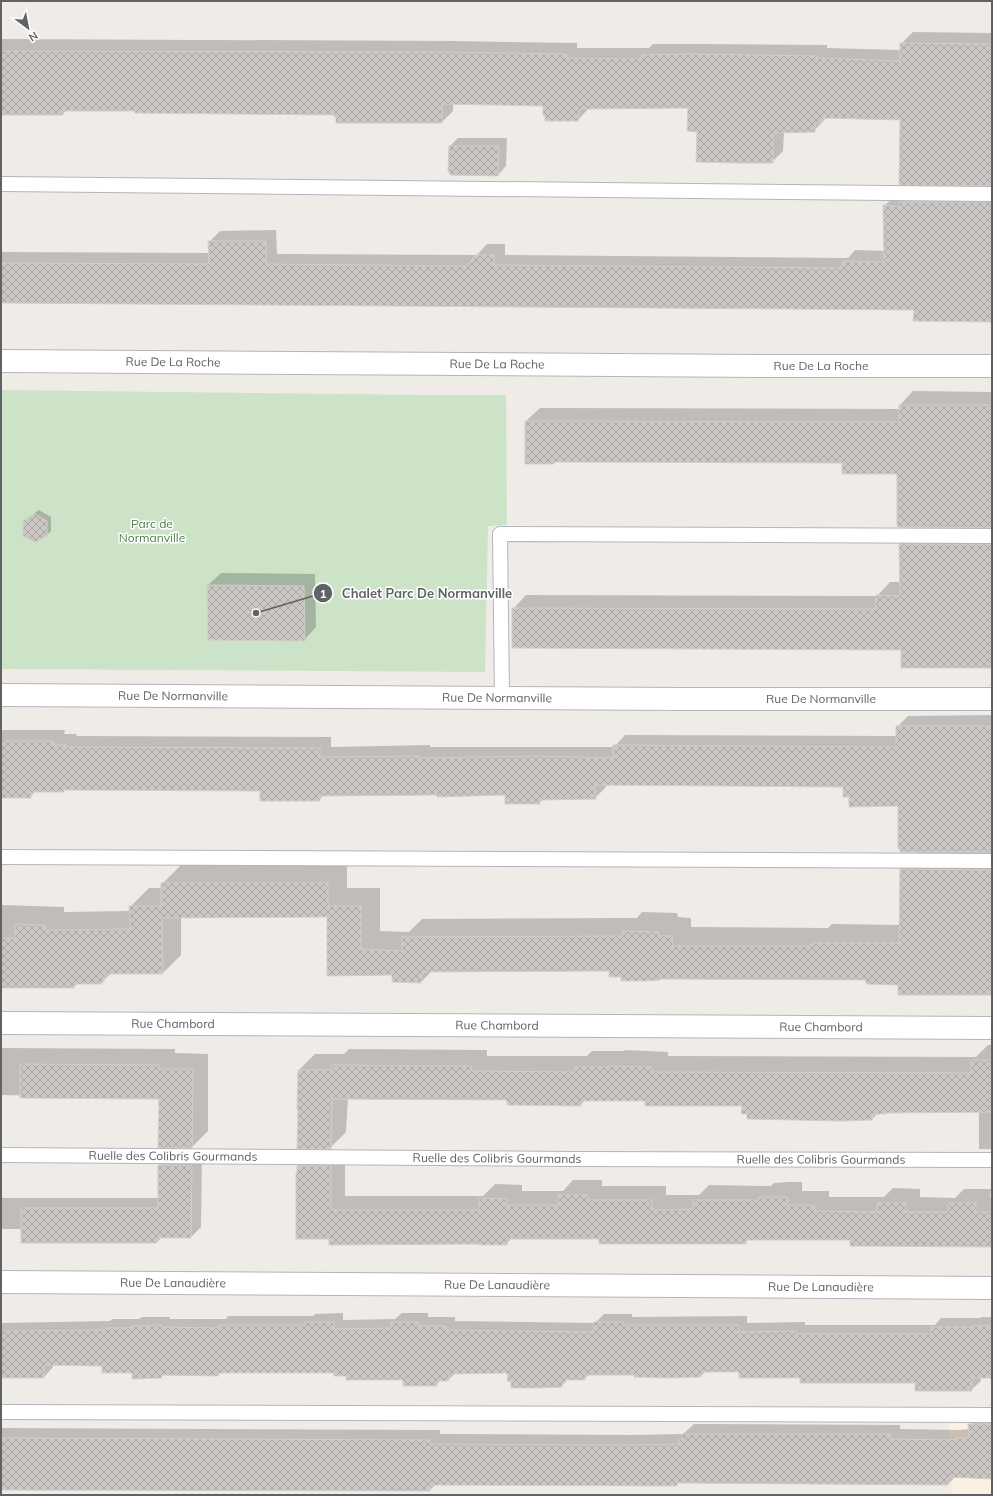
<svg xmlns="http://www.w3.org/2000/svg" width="993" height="1496" viewBox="0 0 993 1496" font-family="Mulish,sans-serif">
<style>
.commercial{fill:#faf1e2}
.green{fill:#cce3c8}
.shadow{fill:#0003}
.building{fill:url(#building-cross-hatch);stroke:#d3cec7}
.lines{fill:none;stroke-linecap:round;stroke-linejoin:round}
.service-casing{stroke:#b3b5b8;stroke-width:16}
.minor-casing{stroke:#b3b5b8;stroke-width:24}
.service{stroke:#fff;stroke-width:14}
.minor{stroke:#fff;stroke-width:22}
.labels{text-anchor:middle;stroke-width:3;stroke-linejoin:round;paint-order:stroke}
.street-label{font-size:12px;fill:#5f6366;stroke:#fff}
.park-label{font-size:12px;fill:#488242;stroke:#fff}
.leader{fill:none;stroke:#5f6366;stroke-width:1.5}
.callout-dot{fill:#5f6366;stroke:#fff;stroke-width:1.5}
.mark-label{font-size:12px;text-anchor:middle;font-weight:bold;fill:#fff}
.callout-label{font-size:13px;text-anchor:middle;font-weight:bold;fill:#5f6366;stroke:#fff;stroke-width:3;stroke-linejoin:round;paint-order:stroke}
</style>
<defs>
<pattern id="building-cross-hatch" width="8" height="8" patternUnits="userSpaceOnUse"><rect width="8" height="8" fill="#cbc7c4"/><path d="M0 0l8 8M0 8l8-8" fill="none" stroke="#a8a5a3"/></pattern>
</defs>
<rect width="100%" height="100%" fill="#efece8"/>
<polygon class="commercial" points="949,1422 992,1422 992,1495 952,1495"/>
<polygon class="green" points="1,390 428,395 506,395 507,525 488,526 485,672 1,669"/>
<g class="shadow">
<polygon points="913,32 992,33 992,184 901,119 825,117 825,119 814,131 784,132 783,151 772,162 698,131 689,107 589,108 578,120 544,105 453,103 453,111 442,122 335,114 136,110 67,110 63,114 1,114 1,39 454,41 577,43 577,48 649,48 653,44 700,44 827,45 827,48 901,50 901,44"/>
<polygon points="458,138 507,138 506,166 498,175 450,146"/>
<polygon points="992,192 992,321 915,309 1,302 1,252 210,253 209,242 220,231 276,230 277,254 477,255 487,244 505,244 505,255 848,258 855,250 885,251 884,206 896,195"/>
<polygon points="913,391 992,392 992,527 898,473 843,462 556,461 553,463 526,421 540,408 900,409 900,405"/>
<polygon points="39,510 51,517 51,531 47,535 24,521"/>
<polygon points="914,531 992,531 992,667 902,649 513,609 526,595 877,596 890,582 901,582 900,545"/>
<polygon points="221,573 315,574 316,627 304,640 208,585"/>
<polygon points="992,715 992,994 867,979 622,976 610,970 432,971 421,982 393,974 328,975 328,916 181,917 181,955 162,974 111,973 101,983 78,983 74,987 1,987 1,905 64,907 64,912 130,911 130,907 149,888 162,888 162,884 181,865 347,864 347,888 380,888 380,931 409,932 422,919 637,918 642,912 677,913 678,917 691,918 691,927 828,928 832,924 900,925 901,870 919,851 899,805 850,796 844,786 606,784 606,787 595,798 544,799 539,803 506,794 324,795 319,800 261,790 66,789 64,791 36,791 30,797 1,797 1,730 65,730 64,734 77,734 76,736 331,737 331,747 430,745 430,747 614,747 625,735 897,736 897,727 908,716"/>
<polygon points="988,1045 992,1045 992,1149 979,1149 979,1111 887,1112 878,1113 872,1119 748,1113 743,1105 646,1100 585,1100 581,1105 508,1099 348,1098 346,1132 330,1148 299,1070 315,1054 344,1054 349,1049 487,1050 487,1056 587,1056 592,1051 624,1051 625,1050 668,1052 668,1056 976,1057"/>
<polygon points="1,1047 3,1048 175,1049 175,1053 208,1054 208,1131 192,1147 160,1098 1,1095"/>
<polygon points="313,1151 345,1152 345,1196 483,1196 495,1184 522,1185 522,1191 563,1191 573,1180 602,1180 602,1186 666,1186 666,1195 699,1195 709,1185 771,1186 774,1183 789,1182 802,1182 802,1191 829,1191 829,1197 884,1197 893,1188 920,1189 920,1197 955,1198 964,1189 991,1189 990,1197 992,1197 992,1246 851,1239 749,1239 745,1243 600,1238 512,1238 506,1244 330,1238 298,1172 298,1166"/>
<polygon points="169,1155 202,1155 201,1227 191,1237 162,1237 157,1242 22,1229 1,1229 1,1198 159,1198 159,1165"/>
<polygon points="343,1313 343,1320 395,1319 402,1313 428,1313 428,1317 455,1317 455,1321 595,1323 604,1314 632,1314 632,1317 747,1316 747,1323 805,1322 805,1325 935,1325 941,1318 980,1318 982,1317 992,1317 992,1377 981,1377 981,1381 971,1390 916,1382 801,1377 740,1371 706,1371 701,1376 590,1374 584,1379 568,1379 561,1386 512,1380 508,1372 455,1373 448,1380 441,1380 436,1385 404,1379 347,1375 335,1372 221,1372 218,1375 164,1374 161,1377 103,1365 53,1364 53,1367 44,1377 1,1377 1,1323 110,1321 112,1319 139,1319 142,1317 170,1317 170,1319 226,1319 228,1316 313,1316 315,1314"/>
<polygon points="980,1414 992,1414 992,1478 955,1477 948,1484 679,1482 676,1485 436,1484 430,1490 1,1488 1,1428 440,1430 440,1434 632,1435 683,1434 694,1424 900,1425 900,1429 959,1430 969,1429 969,1425"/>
</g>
<g class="building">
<polygon points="900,43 992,44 992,186 899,185 900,120 822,118 822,123 815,123 815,132 773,133 773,163 739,163 696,162 697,132 687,131 688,108 580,109 578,121 545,121 545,116 543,115 543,106 442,104 442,123 336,123 336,117 334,117 334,115 135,113 135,111 63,111 63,115 1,115 1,51 443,52 567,54 567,58 641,59 641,55 689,54 817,56 817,58 900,61"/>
<polygon points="449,146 499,146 498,176 450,175 450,173 448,172"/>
<polygon points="899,202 992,202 992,322 913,321 914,310 1,303 1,263 209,264 208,241 266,241 266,264 468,266 475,255 494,255 494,265 842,268 843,261 884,262 883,205 899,207"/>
<polygon points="899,405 992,405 992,528 899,527 897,526 897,474 842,474 842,463 554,462 554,464 525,464 525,421 899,422"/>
<polygon points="35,514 47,521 47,536 35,542 23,536 23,521"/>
<polygon points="899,544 992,544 992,668 901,668 901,650 512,648 512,608 875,609 876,595 900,596"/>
<polygon points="207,585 304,586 305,641 208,640"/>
<polygon points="896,726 992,726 992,852 900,852 900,849 898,849 898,806 849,807 849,797 843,797 843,787 595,785 596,799 539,800 540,804 505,804 505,795 437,797 437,795 320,796 320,801 260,801 260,791 64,790 64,792 31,792 31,798 1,798 1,744 5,744 6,741 54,741 54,745 66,745 66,747 320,748 320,757 419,756 419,758 538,756 613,758 613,745 896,747"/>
<polygon points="900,869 992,870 992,995 898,995 898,985 866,984 866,980 660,979 660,980 646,981 621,981 621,977 609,977 609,971 422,972 421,983 392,982 392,975 327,976 327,917 162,918 163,974 104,974 104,982 101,982 102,984 74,984 74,988 1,988 1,938 15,939 15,924 45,925 45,930 130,929 129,906 161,906 161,883 328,883 328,906 361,906 361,949 402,951 402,937 623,936 622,931 659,932 659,936 672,936 673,946 811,946 812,943 899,943"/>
<polygon points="971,1060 992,1060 992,1112 886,1113 886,1114 873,1114 872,1120 841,1121 747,1119 747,1114 741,1114 742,1106 645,1106 645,1101 581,1101 581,1106 507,1105 507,1100 332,1099 331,1149 297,1149 298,1110 297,1109 298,1070 332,1070 332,1065 471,1066 471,1071 575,1072 575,1067 608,1067 608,1066 652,1067 652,1072 971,1073"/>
<polygon points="20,1064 159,1065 159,1069 193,1069 192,1148 158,1148 159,1099 20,1098"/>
<polygon points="158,1165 192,1165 191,1238 157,1238 157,1243 21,1243 21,1208 158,1208"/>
<polygon points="297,1166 331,1166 331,1210 479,1210 479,1198 507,1199 507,1205 558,1205 558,1195 588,1195 588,1200 652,1200 652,1210 693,1209 693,1200 759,1200 759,1197 788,1197 787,1205 815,1205 815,1211 877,1212 877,1203 906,1203 906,1212 948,1212 948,1203 976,1203 976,1212 992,1212 992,1247 850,1246 850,1240 746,1240 746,1244 599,1244 599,1239 507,1239 507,1245 479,1245 479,1244 329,1245 329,1239 296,1239 296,1173 297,1173"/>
<polygon points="305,1322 334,1322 334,1329 391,1328 391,1322 419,1322 419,1326 446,1326 446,1330 594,1332 594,1322 623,1322 623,1325 738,1325 739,1332 796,1331 797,1334 931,1334 931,1327 972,1327 972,1326 992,1325 992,1378 972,1378 972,1391 915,1391 915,1383 800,1383 800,1378 739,1378 739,1372 701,1372 701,1377 667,1378 634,1377 634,1375 585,1375 585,1380 565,1380 565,1383 562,1383 562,1387 538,1388 511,1388 511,1381 508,1382 507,1373 449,1374 448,1381 437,1381 437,1386 403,1386 403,1380 346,1380 346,1376 334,1376 334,1373 218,1373 218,1376 161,1375 162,1378 132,1379 132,1373 102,1373 102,1366 44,1365 44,1378 1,1378 1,1331 102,1330 102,1328 132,1328 131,1326 161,1325 161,1327 218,1328 218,1325 305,1325"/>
<polygon points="968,1424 992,1424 992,1479 948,1477 948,1485 677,1483 677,1486 430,1485 430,1491 1,1490 1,1438 430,1440 430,1444 621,1445 679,1444 679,1439 682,1439 682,1434 890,1434 890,1439 949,1440 969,1437"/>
</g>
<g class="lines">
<g class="service-casing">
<g id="service">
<polyline points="1,184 992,194"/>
<polyline points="502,698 500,534 992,536"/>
<polyline points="1,857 992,861"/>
<path id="s1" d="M1,1155L574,1159L992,1160"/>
<polyline points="1,1412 992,1415"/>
</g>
</g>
<g class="minor-casing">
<g id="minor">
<path id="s2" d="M1,361L760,366H992"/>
<path id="s3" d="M1,695L683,699H992"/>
<path id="s4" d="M1,1023L992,1028"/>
<path id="s5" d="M1,1282L992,1288"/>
</g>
</g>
<use href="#service" class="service"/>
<use href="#minor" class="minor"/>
</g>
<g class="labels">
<g class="street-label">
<text dy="4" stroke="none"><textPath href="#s2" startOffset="172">Rue De La Roche</textPath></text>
<text dy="4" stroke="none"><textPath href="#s2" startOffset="496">Rue De La Roche</textPath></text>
<text dy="4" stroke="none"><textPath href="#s2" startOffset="820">Rue De La Roche</textPath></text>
<text dy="4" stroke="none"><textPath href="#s3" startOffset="172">Rue De Normanville</textPath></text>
<text dy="4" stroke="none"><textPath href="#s3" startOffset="496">Rue De Normanville</textPath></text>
<text dy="4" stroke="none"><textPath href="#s3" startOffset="820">Rue De Normanville</textPath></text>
<text dy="4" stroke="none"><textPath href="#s4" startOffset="172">Rue Chambord</textPath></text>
<text dy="4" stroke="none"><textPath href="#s4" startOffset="496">Rue Chambord</textPath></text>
<text dy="4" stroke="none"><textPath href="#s4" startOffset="820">Rue Chambord</textPath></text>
<text dy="4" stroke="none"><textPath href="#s1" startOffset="172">Ruelle des Colibris Gourmands</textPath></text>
<text dy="4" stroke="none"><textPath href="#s1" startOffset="496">Ruelle des Colibris Gourmands</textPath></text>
<text dy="4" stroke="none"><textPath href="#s1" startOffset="820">Ruelle des Colibris Gourmands</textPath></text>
<text dy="4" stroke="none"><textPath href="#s5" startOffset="172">Rue De Lanaudière</textPath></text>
<text dy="4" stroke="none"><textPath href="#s5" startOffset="496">Rue De Lanaudière</textPath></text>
<text dy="4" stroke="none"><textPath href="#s5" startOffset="820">Rue De Lanaudière</textPath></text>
</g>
<g class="park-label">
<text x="152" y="528">Parc de<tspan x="152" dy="14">Normanville</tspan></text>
</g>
</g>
<path class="leader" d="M256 613L323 593"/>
<g class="callout-dot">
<circle cx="256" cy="613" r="4"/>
<circle cx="323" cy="593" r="10"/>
</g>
<g class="mark-label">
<text x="323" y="598">1</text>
</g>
<g class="callout-label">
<text x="427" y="598">Chalet Parc De Normanville</text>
</g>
<rect width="993" height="1496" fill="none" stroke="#5f6366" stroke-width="4"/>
<g transform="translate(28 28) rotate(148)" stroke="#ffffff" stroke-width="3" paint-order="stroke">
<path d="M0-3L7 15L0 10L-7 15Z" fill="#5f6366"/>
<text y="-6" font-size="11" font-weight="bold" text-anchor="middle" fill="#5f6366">N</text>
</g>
</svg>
